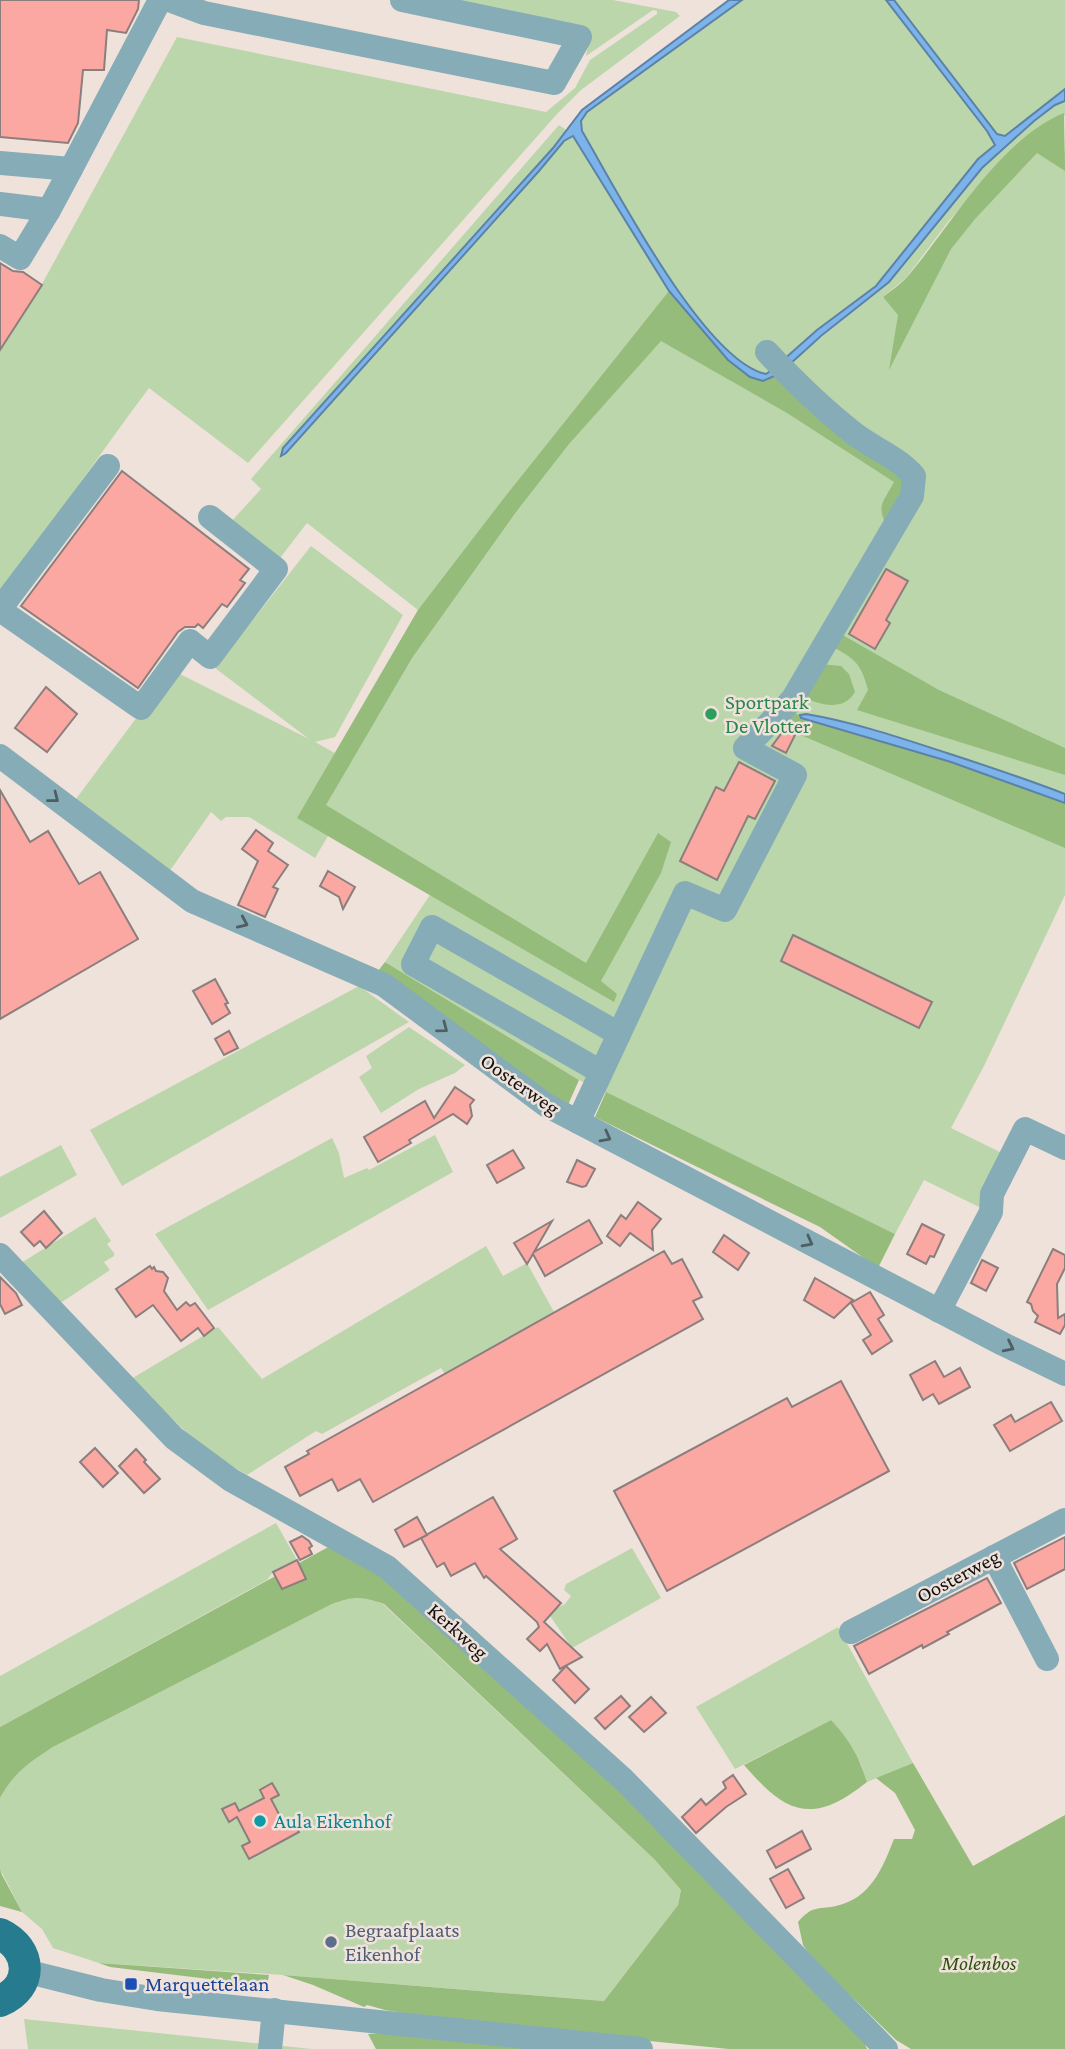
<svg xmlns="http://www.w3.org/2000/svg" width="1065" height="2049" viewBox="0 0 1065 2049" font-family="'Crimson Pro',serif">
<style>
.green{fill:#bcd6ab}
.forest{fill:#96bc7b}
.water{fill:#7bb3ea;stroke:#5c82a8;stroke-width:2}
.building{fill:#fba8a2;stroke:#8c7e7d;stroke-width:2}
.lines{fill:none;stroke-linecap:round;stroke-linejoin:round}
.minor{stroke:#86acb7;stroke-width:24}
.major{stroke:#267b8f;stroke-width:32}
.oneway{stroke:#4e5e62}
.leisure-dot{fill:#2e9e5b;stroke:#efe2db;stroke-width:2.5}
.culture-dot{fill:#0f9aa8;stroke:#efe2db;stroke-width:2.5}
.service-dot{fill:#5c6f8a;stroke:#efe2db;stroke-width:2.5}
.transit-dot{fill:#1a4fb4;stroke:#efe2db;stroke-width:2.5}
.labels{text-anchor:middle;stroke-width:5;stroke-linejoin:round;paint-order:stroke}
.leisure-label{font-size:21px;fill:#27864d;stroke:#efe2db;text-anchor:start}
.street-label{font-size:21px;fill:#15110e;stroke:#efe2db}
.culture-label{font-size:21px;fill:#0d838f;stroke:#efe2db;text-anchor:start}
.service-label{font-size:21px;fill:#4e5e75;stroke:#efe2db;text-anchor:start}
.park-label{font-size:21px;font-style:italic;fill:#2d500a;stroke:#efe2db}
.transit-label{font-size:21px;fill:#164399;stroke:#efe2db;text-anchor:start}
</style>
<rect width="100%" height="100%" fill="#efe2db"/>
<g class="green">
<path d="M427,0H613L676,12L680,16L581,90L557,114L248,463L149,388C98,456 51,526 0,594V350L36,295L177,37L546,112L575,88L590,60L657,14V11L653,10L586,56L590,35Z"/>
<path d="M742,0H886L987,131L995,145L978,159L876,286L817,330L766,374C703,361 615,187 582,131L581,121L587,112Z"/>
<polygon points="894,0 1065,0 1065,89 1005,136 997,134"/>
<polygon points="1065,101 1065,116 1063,114 1035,130 1004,157 948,222 906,278 883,297 892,307 1047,134 1065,152 1065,895 984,1066 951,1128 1004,1154 979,1207 924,1180 895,1234 579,1080 385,962 430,895 328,836 315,858 249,817 226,817 221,821 211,812 169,872 73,803 172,670 309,739 215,668 311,546 403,615 335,737 315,742 335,753 418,610 307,523 277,562 229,524 261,489 251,479 559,125 566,130 553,148 281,452 286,453 539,171 564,141 573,136 669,291 711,340 763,381 789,364 889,282 982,168 1034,121 1055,105"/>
<polygon points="359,986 409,1022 122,1186 90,1130"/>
<polygon points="409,1027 465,1065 455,1073 419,1089 381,1113 359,1077 372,1068 366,1056"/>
<polygon points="435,1135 453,1172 208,1310 155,1234 332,1138 339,1153 344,1178 367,1168 369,1170"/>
<polygon points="61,1145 77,1175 0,1218 0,1177"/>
<polygon points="95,1217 111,1241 107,1244 114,1253 114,1256 104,1262 110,1270 62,1302 56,1302 21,1263"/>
<polygon points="486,1246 503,1276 527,1263 554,1312 445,1374 441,1368 322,1434 316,1431 247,1475 205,1450 131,1379 218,1327 262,1379"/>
<polygon points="276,1523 297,1560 273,1572 267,1580 0,1727 0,1676"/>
<polygon points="632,1548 661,1598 572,1648 544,1607 548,1603 557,1608 565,1604 571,1596 564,1590 566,1584"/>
<polygon points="353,1596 368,1598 383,1604 654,1859 681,1890 678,1905 604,2001 283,1975 99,1963 53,1948 42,1929 22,1912 0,1869 0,1798 10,1779 24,1767 53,1747 332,1604"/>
<polygon points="838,1627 913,1763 867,1782 861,1764 831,1720 735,1769 696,1707"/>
<polygon points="24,2019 312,2049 28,2049"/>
</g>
<g class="forest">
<path d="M1064,113L1065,171L1037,153L975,219L951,249L889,370L898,315L883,297C891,291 901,284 908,276C951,225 999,140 1064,113Z"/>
<path d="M669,291L711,340L750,377L779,375L907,478L888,529C876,504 882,505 894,482L787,413L661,341L569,444L516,512L412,658L326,805L586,963L658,833L671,842L661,873L601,981L617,994L614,1002L297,818L418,610L504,498Z"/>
<path d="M839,633L939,690L1065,748V775L857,710L868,690C861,663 855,659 831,646Z"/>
<path d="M820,664L841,666L849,674L855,692C843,713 818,704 800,696Z"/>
<polygon points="789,712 800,715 801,718 951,762 1065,803 1065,848 775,724"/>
<polygon points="385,962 579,1080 568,1105 541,1093 378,971"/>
<polygon points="606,1092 895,1234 878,1268 820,1227 595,1117"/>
<path d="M332,1545L372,1568L609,1780L863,2039L867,2049H729L460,2022L385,2010L367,2005L364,2007L313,1985L283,1975L604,2001L678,1905L681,1890L654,1859L384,1604C361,1596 354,1596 332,1604L53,1747C29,1763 14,1772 0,1798V1727Z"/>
<path d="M831,1720C849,1739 859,1757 867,1782C813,1825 787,1815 744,1765Z"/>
<path d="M913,1763L973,1866L1065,1815V2049H911L896,2040L811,1957L803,1945L798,1922C813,1905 816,1910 836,1906C871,1898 882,1869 894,1839H912L915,1830L895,1793L876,1778Z"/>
<polygon points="0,1869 2,1875 22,1912 0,1906"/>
<polygon points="99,1963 269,1975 267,1986 110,1967"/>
<polygon points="389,2033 560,2049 376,2049 368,2034"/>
</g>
<g class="water">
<path d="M729,0H742L587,112L581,121L582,131C615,187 704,361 766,374L773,369L817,330L876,286L978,159L995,145L987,131L886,0H894L997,134L1005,136L1065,89V101L1055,105L1034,121L982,168L889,282L821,336L779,374L763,381L750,377L728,360L669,291L573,136L564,141L539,171L286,453L281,456L283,448L553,148L582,110Z"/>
<path d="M806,714C854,722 901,738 947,753C987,766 1026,779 1065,794V803L951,762L801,718L800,715Z"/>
</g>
<g class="building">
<polygon points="0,0 139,0 138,9 126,33 107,30 104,70 83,70 78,123 68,143 0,137"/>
<polygon points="0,263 13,271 23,272 42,285 0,350"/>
<polygon points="122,471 249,569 240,580 245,583 227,607 222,604 203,628 198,624 195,627 185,627 178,632 138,688 21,606"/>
<polygon points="886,569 908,581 886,620 890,623 875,649 849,634"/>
<polygon points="46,687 77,714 47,752 15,728"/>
<polygon points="784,730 795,735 786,753 772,746"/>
<polygon points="739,762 775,781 755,819 748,816 717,880 680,861 716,787 724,791"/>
<polygon points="0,790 30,842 48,831 79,884 100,872 138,939 0,1019"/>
<polygon points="256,830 273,843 268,851 288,865 273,887 278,889 265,917 238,905 258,861 242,849"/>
<polygon points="328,871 355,887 343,909 339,897 320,886"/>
<polygon points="793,935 932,1002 919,1028 781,961"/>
<polygon points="215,979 228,1003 225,1004 230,1013 212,1024 193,991"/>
<polygon points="229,1031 238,1048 224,1055 215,1039"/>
<polygon points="455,1087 474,1100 470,1105 472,1116 467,1124 453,1114 409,1140 411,1143 378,1162 364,1137 425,1101 434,1118"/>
<polygon points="513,1150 524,1168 497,1183 487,1165"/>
<polygon points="577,1160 595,1169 586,1186 582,1187 567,1182"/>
<polygon points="638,1202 661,1219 652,1230 653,1250 630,1233 620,1246 607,1236 621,1215 626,1219"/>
<polygon points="44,1211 62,1233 46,1248 40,1241 34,1246 21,1232"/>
<polygon points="589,1220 602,1243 545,1276 533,1254 527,1264 514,1243 552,1221 534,1252"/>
<polygon points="922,1224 944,1235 934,1257 930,1256 926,1264 907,1254"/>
<polygon points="724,1235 749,1253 738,1270 713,1252"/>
<polygon points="1053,1249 1065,1255 1065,1268 1057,1284 1058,1318 1065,1314 1065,1325 1060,1334 1035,1322 1038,1316 1033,1311 1031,1304 1027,1302"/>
<polygon points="664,1251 672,1264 682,1259 702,1297 693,1301 703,1319 373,1502 360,1479 338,1491 332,1479 300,1496 285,1467 309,1454 307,1451"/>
<polygon points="982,1260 998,1268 986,1291 971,1283"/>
<polygon points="150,1266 152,1269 154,1267 156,1271 163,1272 168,1278 164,1291 177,1310 186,1302 190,1306 195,1303 214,1328 204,1336 198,1328 181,1341 153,1305 136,1317 116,1289"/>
<polygon points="0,1277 16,1293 22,1305 5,1314 0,1304"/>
<polygon points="815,1278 853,1300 834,1318 804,1300"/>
<polygon points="870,1292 884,1315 878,1319 892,1341 872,1354 863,1340 871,1335 851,1303"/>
<polygon points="935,1361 944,1377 960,1368 970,1387 939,1404 933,1394 923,1400 910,1375"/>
<polygon points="841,1381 889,1471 667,1591 614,1491 787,1398 792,1407"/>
<polygon points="1051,1402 1062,1421 1010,1451 994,1425 1011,1415 1015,1422"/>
<polygon points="95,1448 118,1473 103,1487 80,1462"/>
<polygon points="136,1449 146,1460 144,1462 160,1479 144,1493 119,1466"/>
<polygon points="493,1497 517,1539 500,1549 561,1603 544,1622 582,1657 560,1669 547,1644 540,1651 527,1639 539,1627 537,1622 486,1576 484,1578 475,1563 451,1576 444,1563 437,1567 421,1538"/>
<polygon points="417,1517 427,1535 404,1547 395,1530"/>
<polygon points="302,1536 309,1541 312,1546 309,1548 312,1554 300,1560 290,1542"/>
<polygon points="1065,1537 1065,1569 1027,1589 1014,1563"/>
<polygon points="297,1560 306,1579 282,1589 273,1572"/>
<polygon points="987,1578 1001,1603 947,1632 949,1634 923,1648 922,1645 869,1674 854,1646"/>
<polygon points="566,1666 589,1689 575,1703 553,1680"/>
<polygon points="621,1696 630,1706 605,1729 595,1718"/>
<polygon points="651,1697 666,1713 644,1732 629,1717"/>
<polygon points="733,1775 746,1794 726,1807 696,1833 682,1817 701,1799 706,1805 726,1788 723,1782"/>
<polygon points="272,1783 279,1795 271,1799 284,1824 292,1820 299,1832 249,1859 242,1846 250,1842 237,1817 229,1822 222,1809 235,1803 239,1811 264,1798 260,1790"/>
<polygon points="802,1831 811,1849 776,1868 767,1851"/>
<polygon points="788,1869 804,1898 786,1908 770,1879"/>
</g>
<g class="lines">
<g class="minor">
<polyline points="169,0 204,13 554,83 580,37 402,0"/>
<polyline points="0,163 71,169 160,0"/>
<polyline points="0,204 49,210 71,169"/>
<polyline points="0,246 20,258 49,210"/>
<polyline points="0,609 108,466"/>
<polyline points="0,610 141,708 190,641 210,657 276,569 210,517"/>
<polyline points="0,756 192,901 384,985 546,1105 1003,1344 1065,1374"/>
<polyline points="601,1072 413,964 432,927 619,1034"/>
<path d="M578,1122L685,893L725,910L795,775L745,748L792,700L912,496L914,476C899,458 875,449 856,435C824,410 794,381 767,352"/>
<polyline points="0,1255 174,1438 231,1480 387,1567 624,1780 886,2049"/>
<polyline points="939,1311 991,1212 992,1194 1025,1129 1065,1148"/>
<polyline points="994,1557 1047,1659"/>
<polyline points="851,1632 1065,1520"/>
<polyline points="25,1971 101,1990 157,1999 641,2049"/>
<polyline points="270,2049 274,2010"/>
</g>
<path class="major" d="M0,1934C32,1949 34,1987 0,2001"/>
</g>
<defs><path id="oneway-chevron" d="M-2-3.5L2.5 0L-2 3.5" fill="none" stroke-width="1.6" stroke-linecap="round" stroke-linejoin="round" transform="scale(1.75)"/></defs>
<g class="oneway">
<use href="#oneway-chevron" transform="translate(54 798) rotate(38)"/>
<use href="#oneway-chevron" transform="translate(243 923) rotate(24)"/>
<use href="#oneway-chevron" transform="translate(443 1028) rotate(37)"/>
<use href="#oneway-chevron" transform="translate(606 1137) rotate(28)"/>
<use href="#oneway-chevron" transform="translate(808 1242) rotate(28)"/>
<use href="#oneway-chevron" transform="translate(1009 1347) rotate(26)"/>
</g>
<circle class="leisure-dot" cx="711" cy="714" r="7"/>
<circle class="culture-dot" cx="260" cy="1821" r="7"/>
<circle class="service-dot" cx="331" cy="1942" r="7"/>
<rect class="transit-dot" x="124" y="1977" width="14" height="14" rx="3.5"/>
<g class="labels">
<g class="leisure-label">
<text x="725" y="709">Sportpark<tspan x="725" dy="24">De Vlotter</tspan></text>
</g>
<g class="street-label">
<text transform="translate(520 1084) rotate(35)" y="7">Oosterweg</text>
<text transform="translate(958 1576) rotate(-28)" y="7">Oosterweg</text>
<text transform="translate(458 1631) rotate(42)" y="7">Kerkweg</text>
</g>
<g class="culture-label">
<text x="274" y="1828">Aula Eikenhof</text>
</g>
<g class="service-label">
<text x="345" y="1937">Begraafplaats<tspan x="345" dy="24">Eikenhof</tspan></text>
</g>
<g class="park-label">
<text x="979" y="1970">Molenbos</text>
</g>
<g class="transit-label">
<text x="145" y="1991">Marquettelaan</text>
</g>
</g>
</svg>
